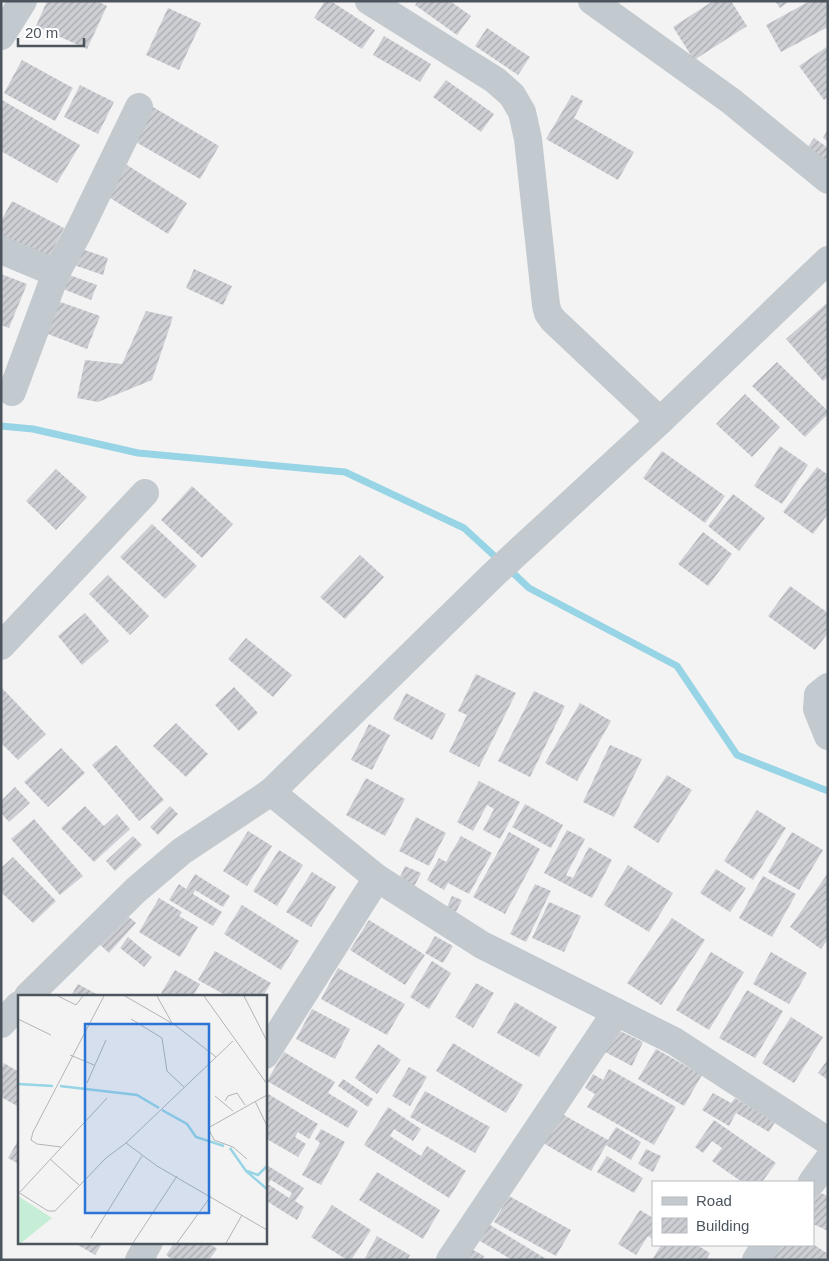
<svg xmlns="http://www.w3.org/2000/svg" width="829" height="1261" viewBox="0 0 829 1261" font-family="Helvetica,sans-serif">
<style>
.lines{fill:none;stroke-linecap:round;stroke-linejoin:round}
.stream{stroke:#97d4e5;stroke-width:7}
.building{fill:url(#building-hatch);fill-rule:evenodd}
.minor{stroke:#c2c9cf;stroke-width:28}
.inset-river{fill:none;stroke:#97d4e5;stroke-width:2.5}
.inset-road{fill:none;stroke:#b1b4b7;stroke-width:1}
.view{fill:#2b74d6;fill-opacity:0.15;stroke:#2b74d6;stroke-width:2.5}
.inset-edge{fill:none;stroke:#4c555e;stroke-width:2.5}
</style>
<defs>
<pattern id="building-hatch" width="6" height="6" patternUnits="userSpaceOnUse" patternTransform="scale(1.25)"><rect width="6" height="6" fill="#cdcfd4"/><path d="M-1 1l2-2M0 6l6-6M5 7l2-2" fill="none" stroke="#a9abaf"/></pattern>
</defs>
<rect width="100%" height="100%" fill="#f4f3f3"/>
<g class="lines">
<g class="stream">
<polyline points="1,426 33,429 138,453 345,472 464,528 501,562"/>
<polyline points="509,569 529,588 677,666 737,755 828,791"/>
</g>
</g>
<g class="building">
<polygon points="47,1 97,1 107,6 87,49 36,26"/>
<polygon points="325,1 331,1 375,30 362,49 314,18"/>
<polygon points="418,1 450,1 471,16 457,35 415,5"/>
<polygon points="713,1 731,1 747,26 694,60 673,27"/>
<polygon points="775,1 789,1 780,8"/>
<polygon points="810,1 828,1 828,27 781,52 766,25"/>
<polygon points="168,8 201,23 179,70 146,55"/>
<polygon points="487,28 530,57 518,75 475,46"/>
<polygon points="384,36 431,64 420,82 373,55"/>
<polygon points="828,46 828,97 824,100 799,66"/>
<polygon points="22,60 73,88 55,121 4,93"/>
<polygon points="446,80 494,114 481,132 433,97"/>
<polygon points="80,85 114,102 98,134 64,117"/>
<polygon points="572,95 583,101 574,118 634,152 618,180 546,139"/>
<polygon points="2,100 80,145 57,183 1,151 1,102"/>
<polygon points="153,107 219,146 200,179 134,141"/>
<polygon points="828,129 828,141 823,138"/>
<polygon points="814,138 828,148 828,170 804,153"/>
<polygon points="127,165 187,203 168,234 107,196"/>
<polygon points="12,201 64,228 48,259 1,235 1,221"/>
<polygon points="76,247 108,258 103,275 71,264"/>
<polygon points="194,269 232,286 223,305 186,288"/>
<polygon points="64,273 97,285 91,300 58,287"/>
<polygon points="1,274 27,284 9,328 1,325"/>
<polygon points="52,299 100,316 87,349 40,331"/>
<polygon points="828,302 828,377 823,381 786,339"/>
<polygon points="146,311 173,317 152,380 98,402 77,398 85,360 122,364"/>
<polygon points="777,362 828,411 828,414 805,437 752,386"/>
<polygon points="745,394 780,427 752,457 716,424"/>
<polygon points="780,446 808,465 782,504 754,486"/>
<polygon points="662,451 725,496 705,523 643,478"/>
<polygon points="817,467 828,475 828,514 813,534 783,512"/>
<polygon points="56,469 87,497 56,530 26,501"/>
<polygon points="192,486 233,524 202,558 161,520"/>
<polygon points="733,494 765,518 739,551 708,526"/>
<polygon points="152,524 197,566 165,599 120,557"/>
<polygon points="703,532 732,554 708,586 678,564"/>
<polygon points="360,555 384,577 345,619 320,597"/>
<polygon points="108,575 149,616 130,635 89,594"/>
<polygon points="790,586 828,613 828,633 815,650 768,616"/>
<polygon points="85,613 109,641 82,665 58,636"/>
<polygon points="246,638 292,675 273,697 228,659"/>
<polygon points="476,674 516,693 479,767 449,752 467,715 458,711"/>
<polygon points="1,687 46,734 18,760 1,743"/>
<polygon points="234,687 258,713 239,731 215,705"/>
<polygon points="534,691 565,706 530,777 498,761"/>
<polygon points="406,693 446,714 432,740 393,719"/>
<polygon points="580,703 611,721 577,781 545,763"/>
<polygon points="176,723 208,754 186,777 153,746"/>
<polygon points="369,724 390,735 372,770 351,760"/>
<polygon points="116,745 164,800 139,821 92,765"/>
<polygon points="610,745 642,759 614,817 583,802"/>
<polygon points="61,748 85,773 48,807 24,782"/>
<polygon points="667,775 692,790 658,843 633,827"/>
<polygon points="366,778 405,799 385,836 346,815"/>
<polygon points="479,781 520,802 500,839 483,830 494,809 487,805 473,831 457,822"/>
<polygon points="15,787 30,803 9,822 1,813 1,801"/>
<polygon points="525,804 563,825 551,848 512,827"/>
<polygon points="85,806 104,826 117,814 130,829 94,862 61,828"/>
<polygon points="170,806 178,814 158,835 150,827"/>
<polygon points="757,810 786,828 753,880 724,861"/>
<polygon points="416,817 446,833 429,866 399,851"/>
<polygon points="34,819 83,876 60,895 11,839"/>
<polygon points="567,830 585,839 566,875 573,878 589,847 612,860 592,898 544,873"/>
<polygon points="248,831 272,846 247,886 223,871"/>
<polygon points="509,832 540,849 505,914 473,897"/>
<polygon points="792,832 823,850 799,890 768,872"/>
<polygon points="133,836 142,845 115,871 106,861"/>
<polygon points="461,836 492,853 469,894 448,883 444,890 427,880 439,858 446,862"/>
<polygon points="279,850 303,865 277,906 253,891"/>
<polygon points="13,857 56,901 33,923 1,892 1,868"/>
<polygon points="628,865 673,893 649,932 604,905"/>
<polygon points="405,866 421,873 414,887 399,879"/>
<polygon points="716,869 746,888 730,912 700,893"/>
<polygon points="312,872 336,887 311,927 286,912"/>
<polygon points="828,873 828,939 821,949 790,927"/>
<polygon points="195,874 230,896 223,907 195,890 193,894 222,912 213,926 169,900 179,884 186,889"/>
<polygon points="763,876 796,894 772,937 739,918"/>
<polygon points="535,884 551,891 526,942 510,934"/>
<polygon points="452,896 462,900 456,912 447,907"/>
<polygon points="159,898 182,912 179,916 198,927 180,957 139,932"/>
<polygon points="549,902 581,916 564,952 532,938"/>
<polygon points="242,905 299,941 281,970 224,934"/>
<polygon points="123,912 136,923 109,953 97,942"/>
<polygon points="672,918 705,940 661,1005 627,983"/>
<polygon points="369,920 425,955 405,985 350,950"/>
<polygon points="435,936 453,946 443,963 425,953"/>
<polygon points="128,937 152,957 144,967 120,948"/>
<polygon points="215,951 271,983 263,996 227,996 198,980"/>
<polygon points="711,952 744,972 709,1030 676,1010"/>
<polygon points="771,952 807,973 789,1004 753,984"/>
<polygon points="432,961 451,973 429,1009 410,997"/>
<polygon points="338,968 405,1004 387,1035 321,999"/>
<polygon points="175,970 200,984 193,996 166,996 161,993"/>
<polygon points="476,983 494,993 473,1028 455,1017"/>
<polygon points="78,984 100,996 71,996"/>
<polygon points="747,990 783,1011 755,1058 719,1038"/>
<polygon points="515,1002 557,1027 539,1057 497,1033"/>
<polygon points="312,1009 350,1029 335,1059 296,1039"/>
<polygon points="791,1017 823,1037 794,1083 762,1063"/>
<polygon points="616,1029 643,1042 632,1066 605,1052"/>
<polygon points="453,1043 523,1085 506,1113 436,1071"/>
<polygon points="378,1044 401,1060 377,1094 355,1078"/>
<polygon points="656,1049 702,1075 684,1106 638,1079"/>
<polygon points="284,1052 335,1082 328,1093 358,1111 348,1128 267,1081"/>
<polygon points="828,1059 828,1080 818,1073"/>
<polygon points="4,1063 19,1072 19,1107 1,1097 1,1069"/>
<polygon points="409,1067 427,1077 410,1106 392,1096"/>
<polygon points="609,1069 676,1107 654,1145 587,1107 595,1094 585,1088 593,1074 603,1080"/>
<polygon points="343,1079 373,1099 368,1107 338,1086"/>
<polygon points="425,1091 490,1127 475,1153 410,1117"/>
<polygon points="265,1092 318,1124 309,1139 298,1132 295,1137 306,1144 298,1157 265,1138"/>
<polygon points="713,1093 731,1103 735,1098 775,1122 769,1132 736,1113 729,1126 702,1110"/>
<polygon points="388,1107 421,1129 413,1141 394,1129 390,1136 421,1156 427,1146 466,1171 449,1198 364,1145"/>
<polygon points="555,1110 608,1140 616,1127 641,1142 631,1160 606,1145 591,1171 538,1140"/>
<polygon points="714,1120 776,1163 762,1182 742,1182 712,1161 722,1148 712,1141 703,1153 695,1147"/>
<polygon points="321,1129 345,1142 321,1185 302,1175 320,1143 315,1139"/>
<polygon points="19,1139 19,1164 8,1158"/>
<polygon points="646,1149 661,1156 653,1172 638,1164"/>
<polygon points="607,1156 643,1178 634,1193 597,1172"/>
<path d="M265,1164L304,1188L295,1201L304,1207L297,1220L265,1200ZM271,1180L292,1193L289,1198L268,1184Z"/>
<polygon points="377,1172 440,1210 423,1239 359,1200"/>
<polygon points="813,1190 828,1196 828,1231 813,1224"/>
<polygon points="509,1196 571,1230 556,1256 494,1222"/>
<polygon points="332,1205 371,1230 351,1260 347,1260 311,1237"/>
<polygon points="640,1210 653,1218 653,1239 648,1236 636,1255 618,1244"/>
<polygon points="485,1222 548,1260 512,1260 475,1238"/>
<polygon points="377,1236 410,1255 407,1260 364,1260"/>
<polygon points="73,1242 103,1242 95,1255"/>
<polygon points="175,1242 208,1242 217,1249 209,1260 173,1260 166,1255"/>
<polygon points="813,1244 828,1254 825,1260 766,1260 775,1245 813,1245"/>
<polygon points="661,1245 697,1245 710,1253 706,1260 652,1260"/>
<polygon points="466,1246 484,1256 482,1260 463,1260"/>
</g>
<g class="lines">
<g class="minor">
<polyline points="369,1 495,80 512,95 522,112 528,139 546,305 548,313 553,320 660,421"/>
<polyline points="592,1 731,101 828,180"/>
<polyline points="1,36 23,1"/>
<polyline points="1,250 56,273"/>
<polyline points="12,392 56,273 79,231 139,107"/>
<polyline points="1,646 145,493"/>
<polyline points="828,687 818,695 817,709 828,736"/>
<polyline points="271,792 377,878 482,945 674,1041 828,1141"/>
<polyline points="28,996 136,890 182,851 271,792 493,575 660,421 828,260"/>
<polyline points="1,1024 19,1005"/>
<polyline points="265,1055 377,878"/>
<polyline points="812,1182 828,1160"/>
<polyline points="139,1260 149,1242"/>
<polyline points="450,1260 616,1012"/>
<polyline points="756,1260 766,1245"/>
</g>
</g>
<g transform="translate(18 995)">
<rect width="249" height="249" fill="#f4f3f3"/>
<path d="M0,201L34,223L3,248H0Z" fill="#c6edd5"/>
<path class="inset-river" d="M0,89L35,91M42,91L119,100L141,113M144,115L169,129L178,142L206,151M212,153L228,176L249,194M229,176L240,180L249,171"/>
<path class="inset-road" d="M40,1L58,10L65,1M107,1L157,30L198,62M139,1L154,28M186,1L249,89M226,1L249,46M0,24L33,40M113,24L144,43L149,76L166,92M52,60L76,70M69,88L88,45M197,101L215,116M207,106L210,101L219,98L227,110M237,106L249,131M108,148L139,171L249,235M43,152L19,149L13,145L15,137L86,1M32,164L61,190M229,164L215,152L196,145L190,133L249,100M0,197L30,216H37L88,163L108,148L215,46M2,197L89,103M73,243L124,161M115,248L159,181M159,248L193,201M208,248L224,220"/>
<path class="view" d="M67,29H191V218H67Z"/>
<rect width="249" height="249" class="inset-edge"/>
</g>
<rect width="829" height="1261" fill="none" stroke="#4c555e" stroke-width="5"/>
<rect x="652" y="1181" width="162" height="65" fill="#ffffff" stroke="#b7bbbf"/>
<rect x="662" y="1197" width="25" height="8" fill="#c2c9cf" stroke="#b7bbbf"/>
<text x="696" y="1206" font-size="15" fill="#4c555e">Road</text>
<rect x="662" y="1218" width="25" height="15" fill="url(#building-hatch)" stroke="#b7bbbf"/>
<text x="696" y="1231" font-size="15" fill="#4c555e">Building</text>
<path d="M18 38v8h66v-8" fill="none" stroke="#4c555e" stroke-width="2.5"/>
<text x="25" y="38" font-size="15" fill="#4c555e" stroke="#ffffff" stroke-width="4" paint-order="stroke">20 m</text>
</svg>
